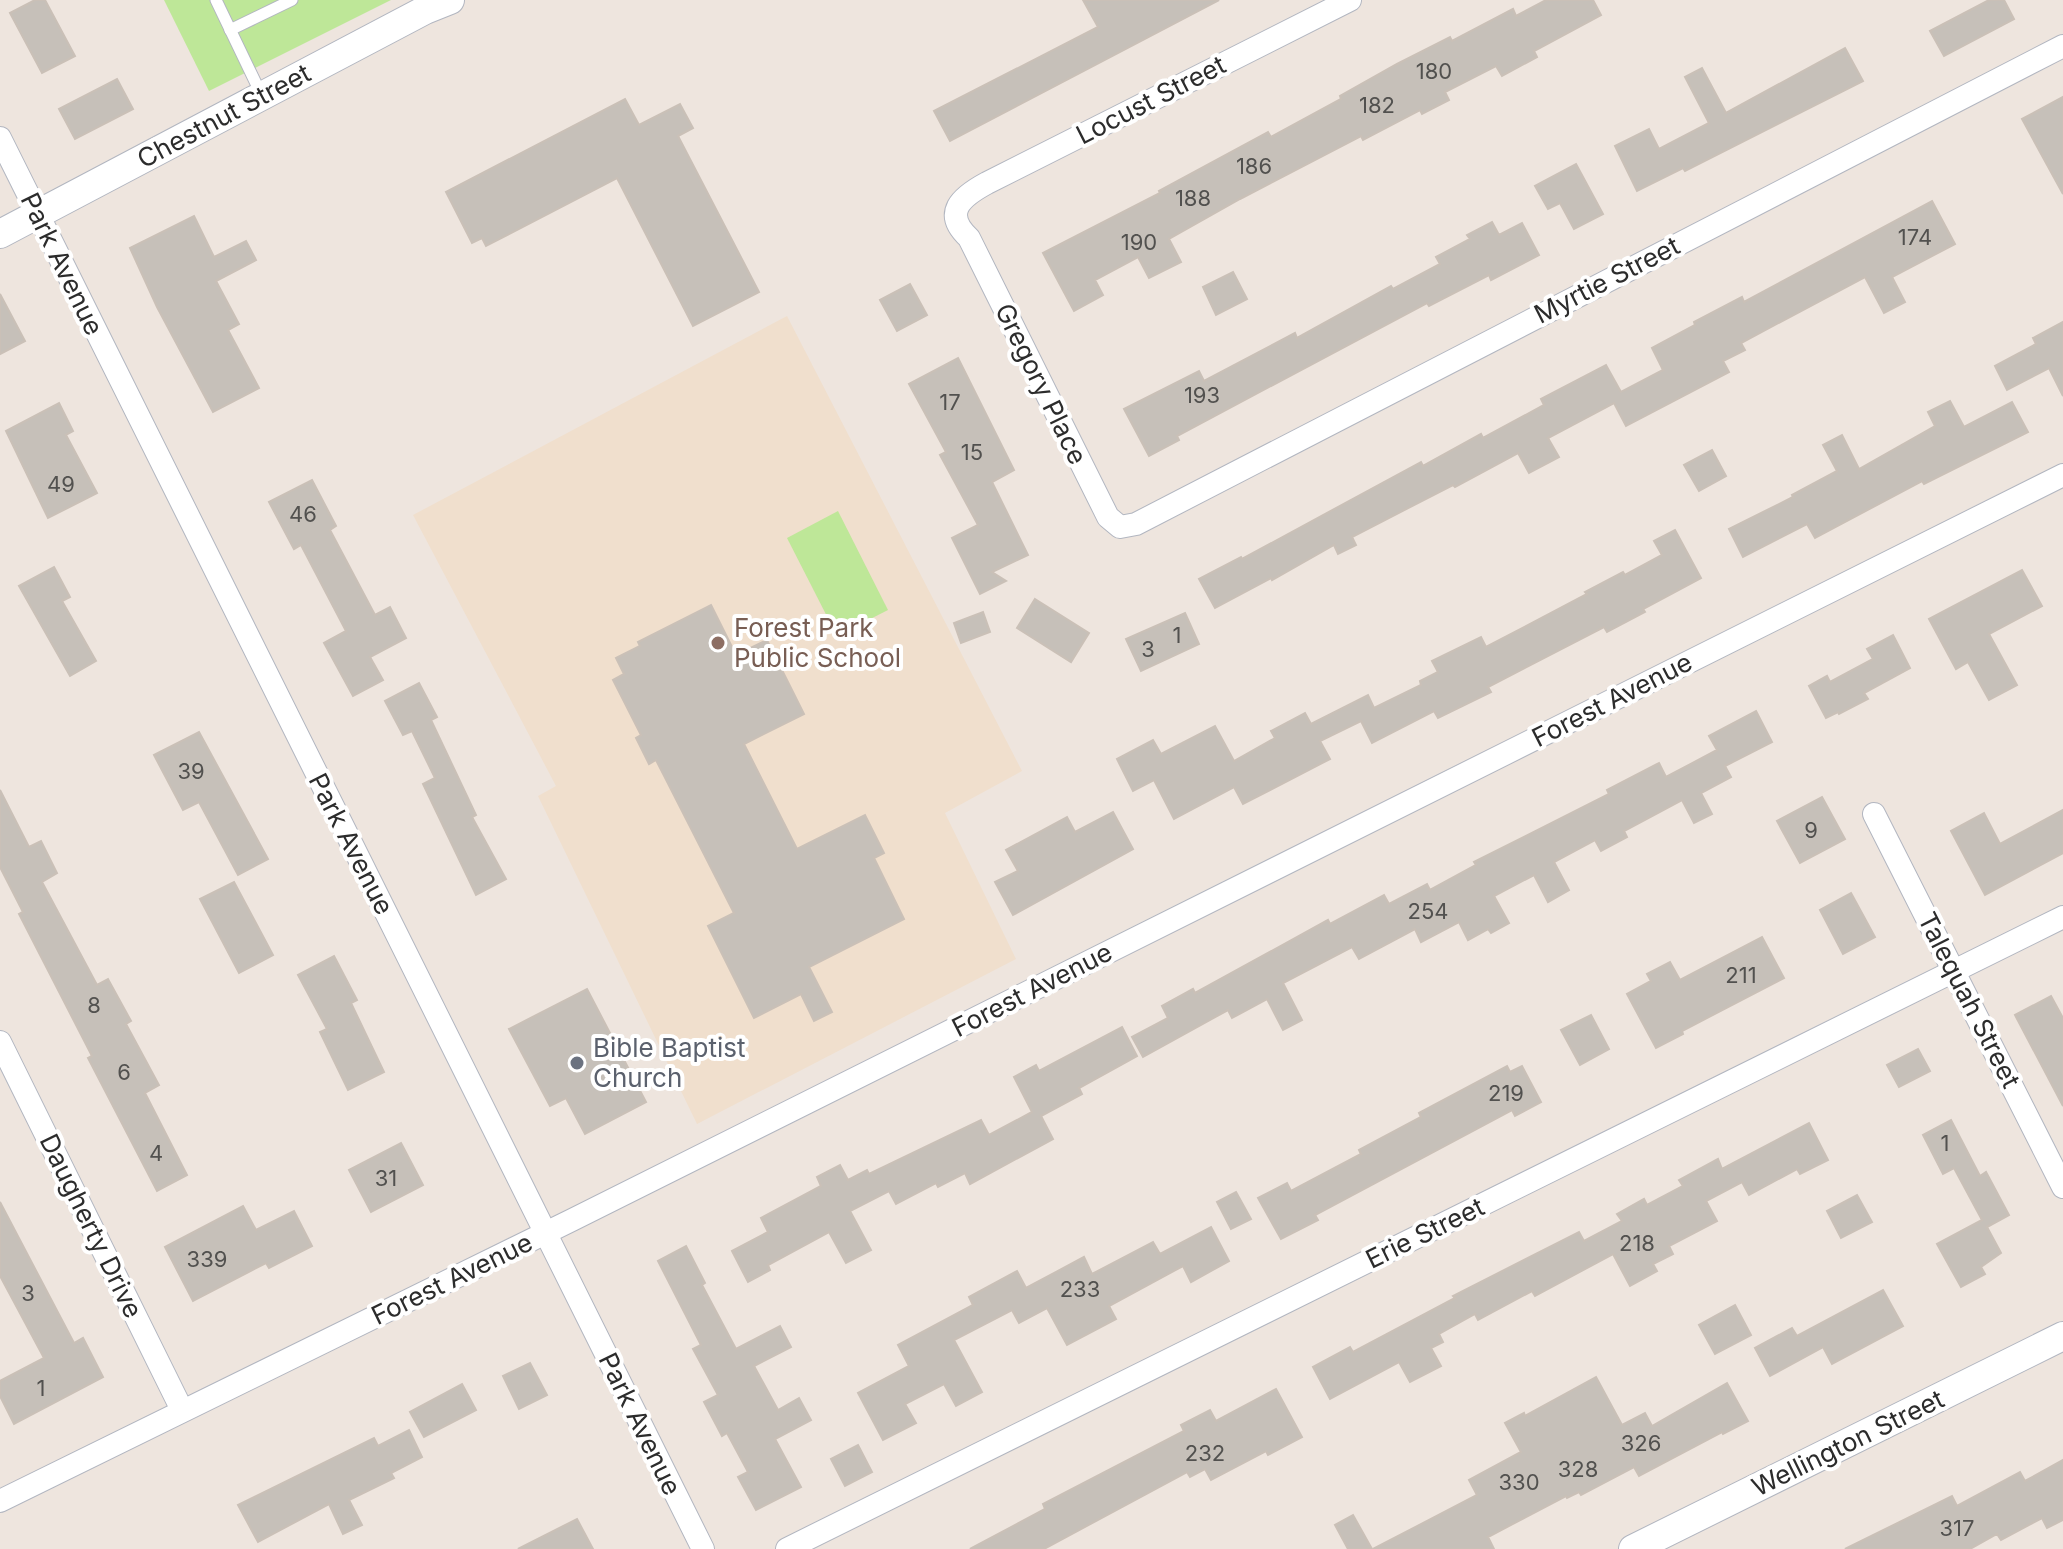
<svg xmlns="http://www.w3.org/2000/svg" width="2063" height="1549" viewBox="0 0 2063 1549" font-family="Inter,sans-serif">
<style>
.education{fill:#f0dfcd}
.green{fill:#bee798}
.building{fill:#c6c0b9;stroke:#cac0b7;stroke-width:2}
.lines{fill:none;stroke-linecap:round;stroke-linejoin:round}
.service-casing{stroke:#b2b6c0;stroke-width:13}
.minor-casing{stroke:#b2b6c0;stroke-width:24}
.tertiary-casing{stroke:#b2b6c0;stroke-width:30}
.service{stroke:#fff;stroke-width:11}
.minor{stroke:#fff;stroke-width:22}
.tertiary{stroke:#fff;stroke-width:28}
.education-dot{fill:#8d6e63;stroke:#fff;stroke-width:3}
.worship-dot{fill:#6b7280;stroke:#fff;stroke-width:3}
.labels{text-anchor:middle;stroke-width:8;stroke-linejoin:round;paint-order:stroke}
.number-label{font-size:22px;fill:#52514f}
.street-label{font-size:26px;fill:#2c2c2c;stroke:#fff}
.education-label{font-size:26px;fill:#785e54;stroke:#fff;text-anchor:start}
.worship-label{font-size:26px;fill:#5b616d;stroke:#fff;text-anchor:start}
</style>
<rect width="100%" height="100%" fill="#eee5de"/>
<polygon class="education" points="787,316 1022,771 945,813 1016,959 697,1124 538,796 556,786 413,515"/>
<g class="green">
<polygon points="164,0 391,0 209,91"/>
<polygon points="838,511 888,610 837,636 787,538"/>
</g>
<g class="building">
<polygon points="35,0 45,0 75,56 42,73 10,13"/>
<polygon points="1083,0 1219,0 950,141 934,111 1098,27"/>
<polygon points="1546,0 1593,0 1601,15 1534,51 1537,57 1502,76 1496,66 1445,92 1449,100 1422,114 1420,110 1363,140 1361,136 1240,199 1169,239 1181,262 1149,278 1138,257 1095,280 1103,295 1074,311 1043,253 1160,193 1159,191 1268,132 1271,137 1341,99 1340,96 1397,64 1450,37 1452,41 1513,9 1516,16"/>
<polygon points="1989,0 2004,0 2014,19 1944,56 1930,31"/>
<polygon points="1845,48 1863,81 1685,171 1683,168 1637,191 1615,146 1649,129 1659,149 1709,123 1685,77 1702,68 1726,113"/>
<polygon points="117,79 133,109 75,139 59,109"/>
<polygon points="2063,97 2063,194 2022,119"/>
<polygon points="625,99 639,125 680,104 693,128 678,136 759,292 693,326 617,178 486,246 482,238 472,243 446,192"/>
<polygon points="1576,164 1603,214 1574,229 1560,203 1548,209 1535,186"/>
<polygon points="1932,201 1955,244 1892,277 1905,302 1884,313 1865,277 1741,343 1745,350 1723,361 1729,372 1626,426 1614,403 1548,438 1559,457 1529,473 1518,453 1455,487 1453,485 1352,537 1356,545 1338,554 1334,545 1272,580 1271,578 1215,608 1199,579 1241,557 1242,559 1421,462 1423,466 1481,434 1483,438 1544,405 1541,399 1606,365 1621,392 1663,370 1652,348 1695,325 1694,322 1742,297 1744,302"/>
<polygon points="194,216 214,257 246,241 256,260 216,281 239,324 228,330 259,388 213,412 157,307 130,248"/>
<polygon points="1492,222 1499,235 1522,223 1539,255 1491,280 1489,275 1429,306 1427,303 1177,436 1179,440 1149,456 1124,409 1199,371 1204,381 1295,333 1297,338 1391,286 1393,289 1440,264 1436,257 1470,239 1467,235"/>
<polygon points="1233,272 1247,299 1216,315 1203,287"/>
<polygon points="910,284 927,315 897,331 880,300"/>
<polygon points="0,294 25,341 0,354"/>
<polygon points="2063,322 2063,396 2049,368 2007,390 1995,366 2036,344 2033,338"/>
<polygon points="958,358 1014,470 992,482 1028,555 992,572 1006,581 980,594 952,538 978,525 940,455 946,452 909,384"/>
<polygon points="1950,401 1964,427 2012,402 2028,432 1924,484 1922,481 1815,538 1807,524 1743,557 1729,529 1793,497 1792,495 1837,471 1823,445 1842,435 1859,469 1935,426 1928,412"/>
<polygon points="59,403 73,431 66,435 97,493 48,518 6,431"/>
<polygon points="1712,450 1726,476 1699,491 1684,465"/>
<polygon points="312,480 336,526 330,530 375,615 390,607 406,638 370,657 383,680 353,696 324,643 346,631 301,545 294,549 269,502"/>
<polygon points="1675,530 1701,578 1643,609 1645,612 1607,632 1604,627 1488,687 1491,692 1438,718 1434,711 1372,743 1361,721 1320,741 1330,759 1243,804 1234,787 1174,819 1154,780 1133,791 1117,759 1153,740 1161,754 1215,726 1234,761 1275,738 1271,731 1305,713 1311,724 1368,695 1374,708 1421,685 1420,681 1438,672 1432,661 1481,637 1486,647 1587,594 1585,592 1623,572 1625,575 1662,555 1654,541"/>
<polygon points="54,567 70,597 62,601 96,661 70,676 19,586"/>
<polygon points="2022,570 2042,606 1989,634 2017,685 1989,700 1968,662 1956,669 1929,619"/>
<polygon points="1035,599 1089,633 1071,662 1017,628"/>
<polygon points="711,605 736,655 767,640 804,714 744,744 797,849 865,815 884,853 874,858 904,919 809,967 832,1012 814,1021 801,994 754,1018 708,926 734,913 656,760 649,764 636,738 641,735 613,680 624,674 616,658 640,646 638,642"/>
<polygon points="983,612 990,632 961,643 954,623"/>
<polygon points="1185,613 1199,644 1141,671 1126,639"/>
<polygon points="1893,635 1910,668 1864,693 1868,699 1839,714 1838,712 1826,718 1809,686 1827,676 1830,682 1873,659 1867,649"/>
<polygon points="419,683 437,717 431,720 476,815 472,817 506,879 476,895 423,784 435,778 412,731 403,735 385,701"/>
<polygon points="1756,711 1772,742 1725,766 1731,777 1701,793 1712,814 1694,823 1682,800 1624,831 1627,837 1601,851 1595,840 1554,862 1569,890 1548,902 1534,875 1494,896 1509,923 1491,933 1488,929 1468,940 1459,922 1421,942 1415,929 1359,959 1352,947 1283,983 1302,1020 1283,1030 1267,999 1232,1018 1228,1010 1143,1057 1132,1037 1168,1018 1162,1006 1193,989 1195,993 1328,920 1330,924 1384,895 1389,904 1427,884 1430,890 1476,865 1474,862 1609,794 1607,790 1659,763 1666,777 1717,750 1709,736"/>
<polygon points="199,732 268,859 238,875 199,802 183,810 154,755"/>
<polygon points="0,790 29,847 41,841 57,873 42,882 97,985 108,979 131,1021 126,1024 159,1085 145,1093 187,1175 157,1191 88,1058 92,1056 19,914 23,912 0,867"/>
<polygon points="1822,797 1845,839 1800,863 1777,821"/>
<polygon points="2063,810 2063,853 1985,895 1951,831 1984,813 2000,844"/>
<polygon points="1113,812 1133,849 1013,915 995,882 1018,871 1006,850 1067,817 1075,832"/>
<polygon points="234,882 273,955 239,973 200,899"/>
<polygon points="1851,893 1875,937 1843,954 1820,910"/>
<polygon points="1762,937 1784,978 1682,1031 1683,1034 1656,1048 1627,994 1651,981 1647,974 1670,962 1680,980"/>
<polygon points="334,956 357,1000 351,1003 384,1072 348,1090 320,1032 327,1029 298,975"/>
<polygon points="587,989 646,1102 585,1134 566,1098 550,1106 509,1029"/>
<polygon points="2051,996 2063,1018 2063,1106 2015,1015"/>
<polygon points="1591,1015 1609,1049 1580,1065 1561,1030"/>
<polygon points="1122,1027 1137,1056 1079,1088 1082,1094 1041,1116 1053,1139 970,1184 965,1173 938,1187 936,1183 896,1204 889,1191 850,1211 871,1250 846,1263 829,1232 768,1265 770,1270 748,1282 732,1251 768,1232 761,1218 821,1186 817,1177 840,1165 848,1180 867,1170 869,1174 981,1120 989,1135 1032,1112 1014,1077 1036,1065 1039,1071"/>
<polygon points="1918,1049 1930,1071 1899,1087 1887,1065"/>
<polygon points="1507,1066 1510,1072 1522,1066 1541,1102 1515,1116 1512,1110 1315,1215 1318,1220 1281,1239 1258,1198 1287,1183 1291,1191 1361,1154 1359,1150 1421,1117 1419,1113"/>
<polygon points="1951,1120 1980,1176 1986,1172 2009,1215 1987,1227 2001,1253 1981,1267 1985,1274 1961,1287 1937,1244 1982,1220 1954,1168 1943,1174 1923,1135"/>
<polygon points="1809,1123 1828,1160 1800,1174 1797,1169 1749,1195 1742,1182 1706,1201 1717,1221 1669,1246 1673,1254 1653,1264 1657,1271 1630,1286 1613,1254 1535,1296 1532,1291 1478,1320 1475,1314 1439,1334 1443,1342 1431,1348 1441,1366 1410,1382 1399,1362 1330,1399 1313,1367 1350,1347 1353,1352 1455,1298 1453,1296 1579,1232 1584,1241 1622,1221 1617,1214 1644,1199 1647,1205 1683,1186 1679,1180 1718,1159 1722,1169"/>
<polygon points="401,1143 423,1185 371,1212 349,1170"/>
<polygon points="1236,1192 1251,1219 1231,1229 1217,1202"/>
<polygon points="1857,1195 1872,1222 1841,1238 1827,1211"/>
<polygon points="0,1202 74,1343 83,1338 103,1377 14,1424 0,1396 0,1381 44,1358 0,1276"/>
<polygon points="243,1206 256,1230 294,1211 312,1246 269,1268 266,1263 193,1301 165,1247"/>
<polygon points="1211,1227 1229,1261 1191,1282 1183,1266 1109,1306 1116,1319 1067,1345 1047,1308 1019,1323 1012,1310 954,1340 982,1392 956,1406 944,1384 905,1404 916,1423 883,1440 858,1393 909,1366 898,1345 973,1305 969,1297 1017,1271 1026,1288 1084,1257 1092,1274 1153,1242 1160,1254"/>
<polygon points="686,1246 705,1283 702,1285 736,1349 780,1326 791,1347 754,1366 778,1410 799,1398 811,1420 775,1439 801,1487 756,1510 738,1477 748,1472 727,1433 722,1436 704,1402 718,1395 693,1349 701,1345 658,1261"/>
<polygon points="1883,1290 1903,1326 1832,1364 1823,1347 1770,1376 1755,1348 1792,1328 1797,1336"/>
<polygon points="1735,1305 1751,1335 1715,1354 1699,1325"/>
<polygon points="530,1363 547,1395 519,1409 503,1376"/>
<polygon points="1596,1377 1622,1425 1645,1413 1652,1426 1727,1383 1748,1421 1723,1434 1722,1432 1639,1476 1634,1467 1581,1495 1579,1492 1567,1498 1566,1496 1488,1537 1494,1549 1373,1549 1477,1495 1469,1480 1521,1452 1505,1423 1524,1413 1525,1416"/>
<polygon points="462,1384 476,1410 424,1437 410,1412"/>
<polygon points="1276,1389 1302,1437 1268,1455 1266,1451 1211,1480 1205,1469 1190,1477 1187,1472 1044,1549 970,1549 1045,1509 1043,1504 1184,1431 1181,1425 1210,1410 1216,1421"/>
<polygon points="409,1430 422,1457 391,1473 394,1478 349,1500 362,1525 343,1534 329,1504 258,1542 238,1505 374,1438 378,1446"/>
<polygon points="858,1445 872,1472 845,1486 831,1459"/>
<polygon points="2063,1460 2063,1520 2047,1528 2042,1518 2001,1540 1997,1534 1970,1549 1845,1549 1952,1496 1957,1506 2020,1472 2025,1481"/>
<polygon points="1353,1515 1372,1549 1348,1549 1335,1525"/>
<polygon points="577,1519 593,1549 518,1549"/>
</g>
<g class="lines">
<g class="service-casing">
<g id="service">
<polyline points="216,0 262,96"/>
<polyline points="230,30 292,0"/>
</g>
</g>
<g class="minor-casing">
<g id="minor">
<path d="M1350,0L987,183C961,197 942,213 969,238L1108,517L1120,527L1136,524L2063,46"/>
<polyline points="0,138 703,1549"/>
<polyline points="1874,814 2063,1187"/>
<polyline points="0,1042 182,1410"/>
<polyline points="0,1501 572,1220 2063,475"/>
<polyline points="787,1549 2063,917"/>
</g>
</g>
<g class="tertiary-casing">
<g id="tertiary">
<polyline points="0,234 425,10 450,0"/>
<polyline points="1633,1549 2063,1336"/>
</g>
</g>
<use href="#service" class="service"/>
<use href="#minor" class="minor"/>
<use href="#tertiary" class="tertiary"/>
</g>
<circle class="education-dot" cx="718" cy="643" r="8"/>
<circle class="worship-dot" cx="577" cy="1063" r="8"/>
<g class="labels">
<g class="number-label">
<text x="1434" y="79">180</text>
<text x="1377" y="113">182</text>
<text x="1254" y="174">186</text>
<text x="1193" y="206">188</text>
<text x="1915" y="245">174</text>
<text x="1139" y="250">190</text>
<text x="1202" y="403">193</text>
<text x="950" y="410">17</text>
<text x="972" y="460">15</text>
<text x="61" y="492">49</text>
<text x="303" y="522">46</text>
<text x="1177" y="643">1</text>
<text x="1148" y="657">3</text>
<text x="191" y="779">39</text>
<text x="1811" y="838">9</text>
<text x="1428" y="919">254</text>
<text x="1741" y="983">211</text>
<text x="94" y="1013">8</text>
<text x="124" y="1080">6</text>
<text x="1506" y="1101">219</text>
<text x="1945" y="1151">1</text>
<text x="156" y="1161">4</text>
<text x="386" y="1186">31</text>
<text x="1637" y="1251">218</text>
<text x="207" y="1267">339</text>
<text x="1080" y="1297">233</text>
<text x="28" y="1301">3</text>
<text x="41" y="1396">1</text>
<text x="1641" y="1451">326</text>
<text x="1205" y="1461">232</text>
<text x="1578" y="1477">328</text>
<text x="1519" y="1490">330</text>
<text x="1957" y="1536">317</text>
</g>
<g class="street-label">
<text transform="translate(1151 100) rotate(-27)" y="9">Locust Street</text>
<text transform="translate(224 116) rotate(-28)" y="9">Chestnut Street</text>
<text transform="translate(62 264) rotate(64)" y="9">Park Avenue</text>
<text transform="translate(1607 280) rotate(-27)" y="9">Myrtie Street</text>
<text transform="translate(1041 384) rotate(64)" y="9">Gregory Place</text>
<text transform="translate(1612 700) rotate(-27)" y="9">Forest Avenue</text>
<text transform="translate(351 844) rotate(63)" y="9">Park Avenue</text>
<text transform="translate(1032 990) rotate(-27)" y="9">Forest Avenue</text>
<text transform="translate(1969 1000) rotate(63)" y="9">Talequah Street</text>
<text transform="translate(91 1226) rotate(64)" y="9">Daugherty Drive</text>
<text transform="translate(1425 1233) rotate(-26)" y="9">Erie Street</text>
<text transform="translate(452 1279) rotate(-26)" y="9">Forest Avenue</text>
<text transform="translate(640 1424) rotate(64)" y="9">Park Avenue</text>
<text transform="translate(1848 1443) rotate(-26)" y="9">Wellington Street</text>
</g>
<g class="education-label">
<text x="734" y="637">Forest Park<tspan x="734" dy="30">Public School</tspan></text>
</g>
<g class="worship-label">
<text x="593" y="1057">Bible Baptist<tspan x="593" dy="30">Church</tspan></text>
</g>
</g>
</svg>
